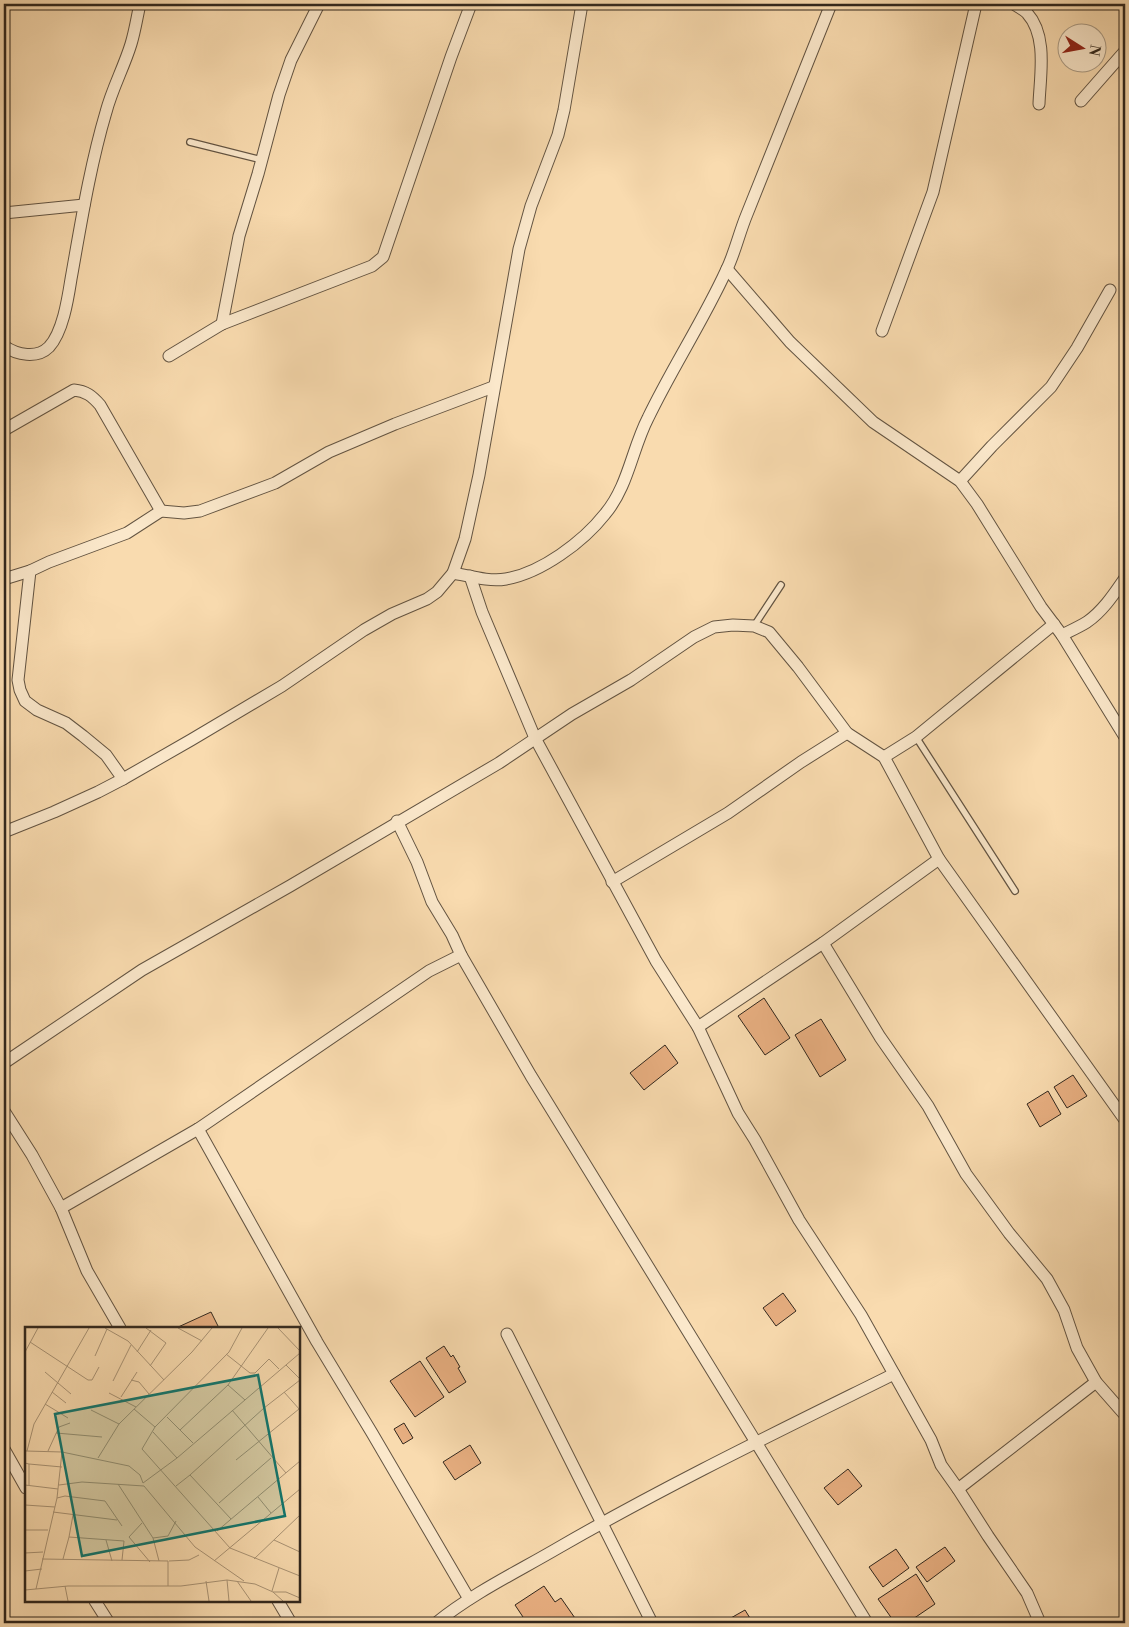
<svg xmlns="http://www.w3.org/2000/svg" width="1129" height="1627" viewBox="0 0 1129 1627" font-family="'Libre Bodoni',serif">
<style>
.building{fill:#e8af81;stroke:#31271d}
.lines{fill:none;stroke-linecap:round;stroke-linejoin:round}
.lane-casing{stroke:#635442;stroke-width:8}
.street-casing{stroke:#635442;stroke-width:13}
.lane{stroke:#fbe8cb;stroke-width:5.5}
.street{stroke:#fbe8cb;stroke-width:11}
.inset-road{fill:none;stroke:#a99375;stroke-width:1}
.view{fill:#0f766e;fill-opacity:0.15;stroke:#0f766e;stroke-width:2.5}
.inset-edge{fill:none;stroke:#31271d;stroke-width:2.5}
</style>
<rect width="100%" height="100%" fill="#f9dbaf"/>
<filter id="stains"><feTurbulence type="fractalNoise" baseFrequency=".004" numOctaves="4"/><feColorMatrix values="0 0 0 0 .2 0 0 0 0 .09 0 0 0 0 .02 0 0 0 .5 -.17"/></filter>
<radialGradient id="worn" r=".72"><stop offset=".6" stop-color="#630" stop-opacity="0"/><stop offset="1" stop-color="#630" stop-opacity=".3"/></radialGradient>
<g class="building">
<polygon points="764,998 790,1038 765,1055 738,1016"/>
<polygon points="821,1019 846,1060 820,1077 795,1035"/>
<polygon points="665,1045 678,1063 644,1090 630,1073"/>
<polygon points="1073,1075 1087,1096 1067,1108 1054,1087"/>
<polygon points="1048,1091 1061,1114 1040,1127 1027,1104"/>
<polygon points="783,1293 796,1311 776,1326 763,1308"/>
<polygon points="211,1312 219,1328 176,1328"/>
<polygon points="444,1346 451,1357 453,1355 460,1367 458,1368 466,1382 449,1393 426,1358"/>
<polygon points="420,1361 444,1397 415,1417 390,1381"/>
<polygon points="404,1423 413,1438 403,1444 394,1429"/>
<polygon points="470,1445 481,1463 455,1480 443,1462"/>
<polygon points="848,1469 862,1486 838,1505 824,1488"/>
<polygon points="945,1547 955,1561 927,1582 916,1567"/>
<polygon points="896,1549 909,1568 883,1587 869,1567"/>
<polygon points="916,1574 935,1604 907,1623 895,1623 878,1599"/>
<polygon points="544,1586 555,1602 561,1598 577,1621 574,1623 527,1623 515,1605"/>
<polygon points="745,1610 753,1623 722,1623"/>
</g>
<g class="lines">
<g class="lane-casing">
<g id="lane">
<polyline points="190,142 262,160"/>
<polyline points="754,626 781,585"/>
<polyline points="916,737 1015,891"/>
</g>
</g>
<g class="street-casing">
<g id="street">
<path d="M1014,4C1018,7 1023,9 1027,13C1048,36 1040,76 1039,104"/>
<polyline points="1081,101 1125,51"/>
<polyline points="4,213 84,205"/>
<polyline points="727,269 790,342 873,422 960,481 977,504 1041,607 1062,635 1125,737"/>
<polyline points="222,324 239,236 258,174 279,95 291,60 319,4"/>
<polyline points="882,331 933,192 976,4"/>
<path d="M4,346C17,355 37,359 49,347C63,332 68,298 71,279C81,223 90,166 106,112C112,89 124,67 131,44C135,31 137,17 140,4"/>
<polyline points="169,356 222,324 372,266 383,257 451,57 471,4"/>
<path d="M4,430L74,390C86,391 92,396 100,405L161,511"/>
<polyline points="960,481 992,446 1051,387 1077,348 1110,290"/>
<path d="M453,573C470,576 489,582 506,579C541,573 583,542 605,514C628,487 632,449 648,418C672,368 703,321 726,271C735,253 739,233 747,214C775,144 803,74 831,4"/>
<polyline points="470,576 482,612 535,738 656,961 698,1027 738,1113 755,1140 799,1220 861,1315 931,1440 941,1465 958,1489 988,1536 1027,1593 1040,1623"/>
<polyline points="4,579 30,571"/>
<path d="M1062,635C1070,631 1079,627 1087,622C1103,611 1114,594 1125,578"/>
<polyline points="884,757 916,737 1054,624"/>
<polyline points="123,779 106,755 83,736 66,723 37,710 25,701 20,690 18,680 30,571 49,562 127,533 161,511 184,513 200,511 275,483 329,452 395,424 493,387"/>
<polyline points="4,832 54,812 98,792 123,779 191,740 282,686 364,630 392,614 427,599 437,592 453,573 465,539 479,475 519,249 531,206 558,135 564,110 582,4"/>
<polyline points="612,882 728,813 801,762 847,733"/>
<polyline points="823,943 880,1037 928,1106 966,1174 1009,1233 1047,1279 1064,1310 1077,1348 1096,1382 1125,1415"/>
<polyline points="461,955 531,1076 867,1623"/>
<polyline points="698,1027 823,943 939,859"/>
<polyline points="4,1063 142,970 290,886 499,763 572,714 631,680 694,637 714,627 733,625 754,626 769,632 798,667 847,733 884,757 939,859 1125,1120"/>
<polyline points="4,1111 32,1155 61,1208 87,1271 120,1328"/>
<polyline points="198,1129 317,1342 372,1433 469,1599"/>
<polyline points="61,1208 198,1129 429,971 461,955 452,935 432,902 417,862 397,821"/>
<polyline points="507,1334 652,1623"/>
<polyline points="4,1449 26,1488"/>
<polyline points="958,1489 1096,1382"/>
<polyline points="95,1601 109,1623"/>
<polyline points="278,1601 291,1623"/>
<path d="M436,1623C473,1593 517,1572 558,1548C667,1485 781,1430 894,1374"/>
</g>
</g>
<use href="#lane" class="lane"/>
<use href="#street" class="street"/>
</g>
<g transform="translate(25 1327)">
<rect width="275" height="275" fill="#f9dbaf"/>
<path class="inset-road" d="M80,1L103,14L139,53M121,1L141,16L125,39M153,1L177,14M217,1L204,25L130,100L117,122L205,221L275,249M253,1L275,24M5,15L63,53H67L74,40M0,25L13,1M112,25L126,3M201,27L225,46H230L244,32L254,42M70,29L82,2M261,38L275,52M20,45L46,67M106,53L114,55L124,67M88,54L106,18M203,58L220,73M27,65L41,76M259,65L275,83M84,66L111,80M96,70L112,45M20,77L43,91M109,82L130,100M66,83L94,97M207,83L261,146M142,90L168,116M155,103L203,58L243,1M128,105L152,131M31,106L77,110M1,124L37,125L104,139L115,148L118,156M2,124L9,97L64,1M23,124L34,100L45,96M73,131L94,97L167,25L187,1M211,133L274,82M0,136L4,137V158M4,137L37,140M165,148L239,81L275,53M118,156L152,131L275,26M93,157L128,211L143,209L151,194M0,158L33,162M34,158L57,155L119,159L170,220L219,254M151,159L165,148L206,192M233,170L246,186M32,171L40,169L80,174L97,199M194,176L246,131M0,178L30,180M28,185L92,193M117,196L104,210L125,235M1,203H23M192,204L275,134M44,210L48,188M128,211L134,234M81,213L87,234M249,213L275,225M0,226L18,225M17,232L143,234V259M38,232L44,210L99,214L97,233M229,232L275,188M144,234L164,233L174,228M189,234L275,162M0,244L17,242M202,253L204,274M181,254L184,274M212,254L226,274M40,259L43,274M11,262L32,171L37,125M0,263L43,259H156L202,253L230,257L248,265L258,274M247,264L254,241M248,265H261L275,271"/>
<path class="view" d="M233,48L260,189L57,229L30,87Z"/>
<rect width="275" height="275" class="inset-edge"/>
</g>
<rect width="1129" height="1627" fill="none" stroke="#f9dbaf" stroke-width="20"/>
<rect x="5" y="5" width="1119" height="1617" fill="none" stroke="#31271d" stroke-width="2.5"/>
<rect x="10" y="10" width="1109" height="1607" fill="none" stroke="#31271d"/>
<g transform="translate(1082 48) rotate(101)"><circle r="24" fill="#fbe8cb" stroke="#aa9b85"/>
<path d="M0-4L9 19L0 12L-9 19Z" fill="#8f2418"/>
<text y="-8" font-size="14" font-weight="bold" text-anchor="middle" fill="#31271d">N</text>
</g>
<rect width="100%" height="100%" filter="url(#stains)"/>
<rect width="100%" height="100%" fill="url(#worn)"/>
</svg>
